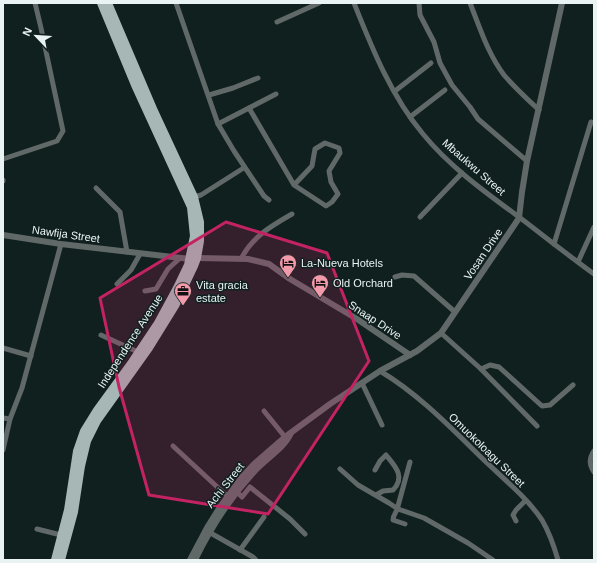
<svg xmlns="http://www.w3.org/2000/svg" width="597" height="563" viewBox="0 0 597 563" font-family="Arial,sans-serif">
<style>
.lines{fill:none;stroke-linecap:round;stroke-linejoin:round}
.minor{stroke:#616968;stroke-width:5}
.tertiary{stroke:#616968;stroke-width:6}
.primary{stroke:#a7b7b6;stroke-width:8}
.marked{fill:#c42363;fill-opacity:0.2;stroke:#c42363;stroke-width:3;stroke-linejoin:round}
.labels{text-anchor:middle;stroke-width:3;stroke-linejoin:round;paint-order:stroke}
.street-label{font-size:11px;fill:#e9f3f3;stroke:#10201f}
.poi-label{font-size:11px;fill:#e9f3f3;stroke:#10201f;text-anchor:start}
</style>
<rect width="100%" height="100%" fill="#10201f"/>
<g class="lines">
<g class="minor">
<polyline points="176,3 218,124 234,151 264,196 269,200"/>
<path d="M354,3C372,48 391,96 423,134C450,167 485,192 519,217C544,236 569,256 594,274"/>
<polyline points="419,3 420,15 434,42 440,63 452,85 470,107 478,119 527,161"/>
<path d="M470,3C480,28 488,54 504,75C515,88 527,99 539,110"/>
<polyline points="277,22 319,3"/>
<polyline points="395,91 431,63"/>
<polyline points="209,95 233,88 258,78"/>
<polyline points="249,108 294,185 326,206 332,202 338,194 331,182 329,171 340,153 339,148 325,143 315,149 312,166 294,185"/>
<polyline points="410,117 445,90"/>
<polyline points="218,124 276,94"/>
<polyline points="3,159 57,141 63,131 41,28 35,3"/>
<polyline points="3,180 3,181"/>
<polyline points="96,188 120,212 127,252"/>
<polyline points="194,197 201,195 242,169"/>
<polyline points="420,217 462,173"/>
<polyline points="554,244 591,122"/>
<path d="M241,259C252,237 271,226 292,214"/>
<polyline points="578,262 594,227"/>
<polyline points="395,277 402,275 414,276 455,312"/>
<polyline points="117,284 131,270 140,254"/>
<polyline points="145,291 156,289 168,269 180,258"/>
<polyline points="441,333 481,369 537,426"/>
<polyline points="101,335 138,352"/>
<polyline points="3,348 31,356"/>
<polyline points="481,369 490,365 499,367 542,406 550,405 573,385"/>
<path d="M380,371C420,395 452,429 485,461C503,478 528,499 542,520C549,532 554,546 558,560"/>
<polyline points="362,383 382,425"/>
<polyline points="264,411 285,437"/>
<polyline points="3,418 10,419 22,388 61,244"/>
<polyline points="173,446 227,496"/>
<polyline points="3,450 10,419"/>
<path d="M594,451C589,458 589,465 594,472"/>
<polyline points="340,469 358,485 389,503 398,509 424,518 468,543 493,560"/>
<path d="M375,470L380,461L386,455C395,466 406,477 393,490L383,491L376,495"/>
<polyline points="237,492 242,497 250,487 290,519 305,534"/>
<polyline points="516,521 513,515 516,510 525,501"/>
<path d="M405,524L393,520C393,514 398,511 398,506L410,462"/>
<polyline points="37,529 61,535"/>
<polyline points="207,531 253,557 256,560"/>
<polyline points="240,550 264,517"/>
</g>
<g class="tertiary">
<polyline points="3,235 61,244 190,259"/>
<polyline points="197,258 248,259 269,264 290,279 357,319 410,355"/>
<polyline points="190,560 208,526 220,507 242,477 254,464 285,437 330,404 380,371 417,351 441,333 513,227 519,218 522,192 527,161 562,3"/>
<path d="M195,560C210,529 230,498 253,473C264,460 285,448 291,433"/>
</g>
<g class="primary">
<polyline points="55,560 68,510 77,451 84,431 97,410 132,362 158,323 177,288 188,265 194,236 191,207 135,85 101,3"/>
<polyline points="61,560 74,512 81,466 87,441 97,421 149,348 175,306 194,266 197,258 200,241 200,222 194,197 154,111 108,3"/>
</g>
</g>
<path class="marked" d="M226,222L327,253L369,361L268,514L149,495L119,387L100,298Z"/>
<defs>
<g id="hotel-pin" transform="scale(0.9)"><path d="M0 17L-7.5 6A9.5 9.5 0 1 1 7.5 6Z" fill="#f39aaa" stroke="#10201f"/><path d="M-6-4.5h1.5V1H6V5H4.5V3h-9V5H-6ZM-4 0a1.8 1.8 0 1 1 3.6 0ZM.5 0V-2.5h3Q6-2.5 6 0Z" fill="#111"/></g>
<g id="office-pin" transform="scale(0.9)"><path d="M0 17L-7.5 6A9.5 9.5 0 1 1 7.5 6Z" fill="#f39aaa" stroke="#10201f"/><path d="M-6-3h4V-5.5h4V-3h4V5H-6ZM-1-4.5V-3h2v-1.5ZM-6 0V1H6V0Z" fill="#111"/></g>
</defs>
<g fill-rule="evenodd">
<use href="#hotel-pin" x="288" y="263"/>
<use href="#hotel-pin" x="320" y="283"/>
<use href="#office-pin" x="183" y="291"/>
</g>
<g class="labels">
<g class="street-label">
<text transform="translate(474 167) rotate(41)" y="4">Mbaukwu Street</text>
<text transform="translate(66 234) rotate(8)" y="4">Nawfija Street</text>
<text transform="translate(483 254) rotate(-56)" y="4">Vosan Drive</text>
<text transform="translate(375 320) rotate(33)" y="4">Snaap Drive</text>
<text transform="translate(130 341) rotate(-57)" y="4">Independence Avenue</text>
<text transform="translate(487 450) rotate(44)" y="4">Omuokoloagu Street</text>
<text transform="translate(225 485) rotate(-52)" y="4">Achi Street</text>
</g>
<g class="poi-label">
<text x="301" y="267">La-Nueva Hotels</text>
<text x="333" y="287">Old Orchard</text>
<text x="196" y="289">Vita gracia<tspan x="196" dy="13">estate</tspan></text>
</g>
</g>
<rect width="597" height="563" fill="none" stroke="#e9f3f3" stroke-width="8"/>
<g transform="translate(36 36) rotate(295)" stroke="#10201f" stroke-width="3" paint-order="stroke">
<path d="M0-3L7 15L0 10L-7 15Z" fill="#e9f3f3"/>
<text y="-6" font-size="11" font-weight="bold" text-anchor="middle" fill="#e9f3f3">N</text>
</g>
</svg>
